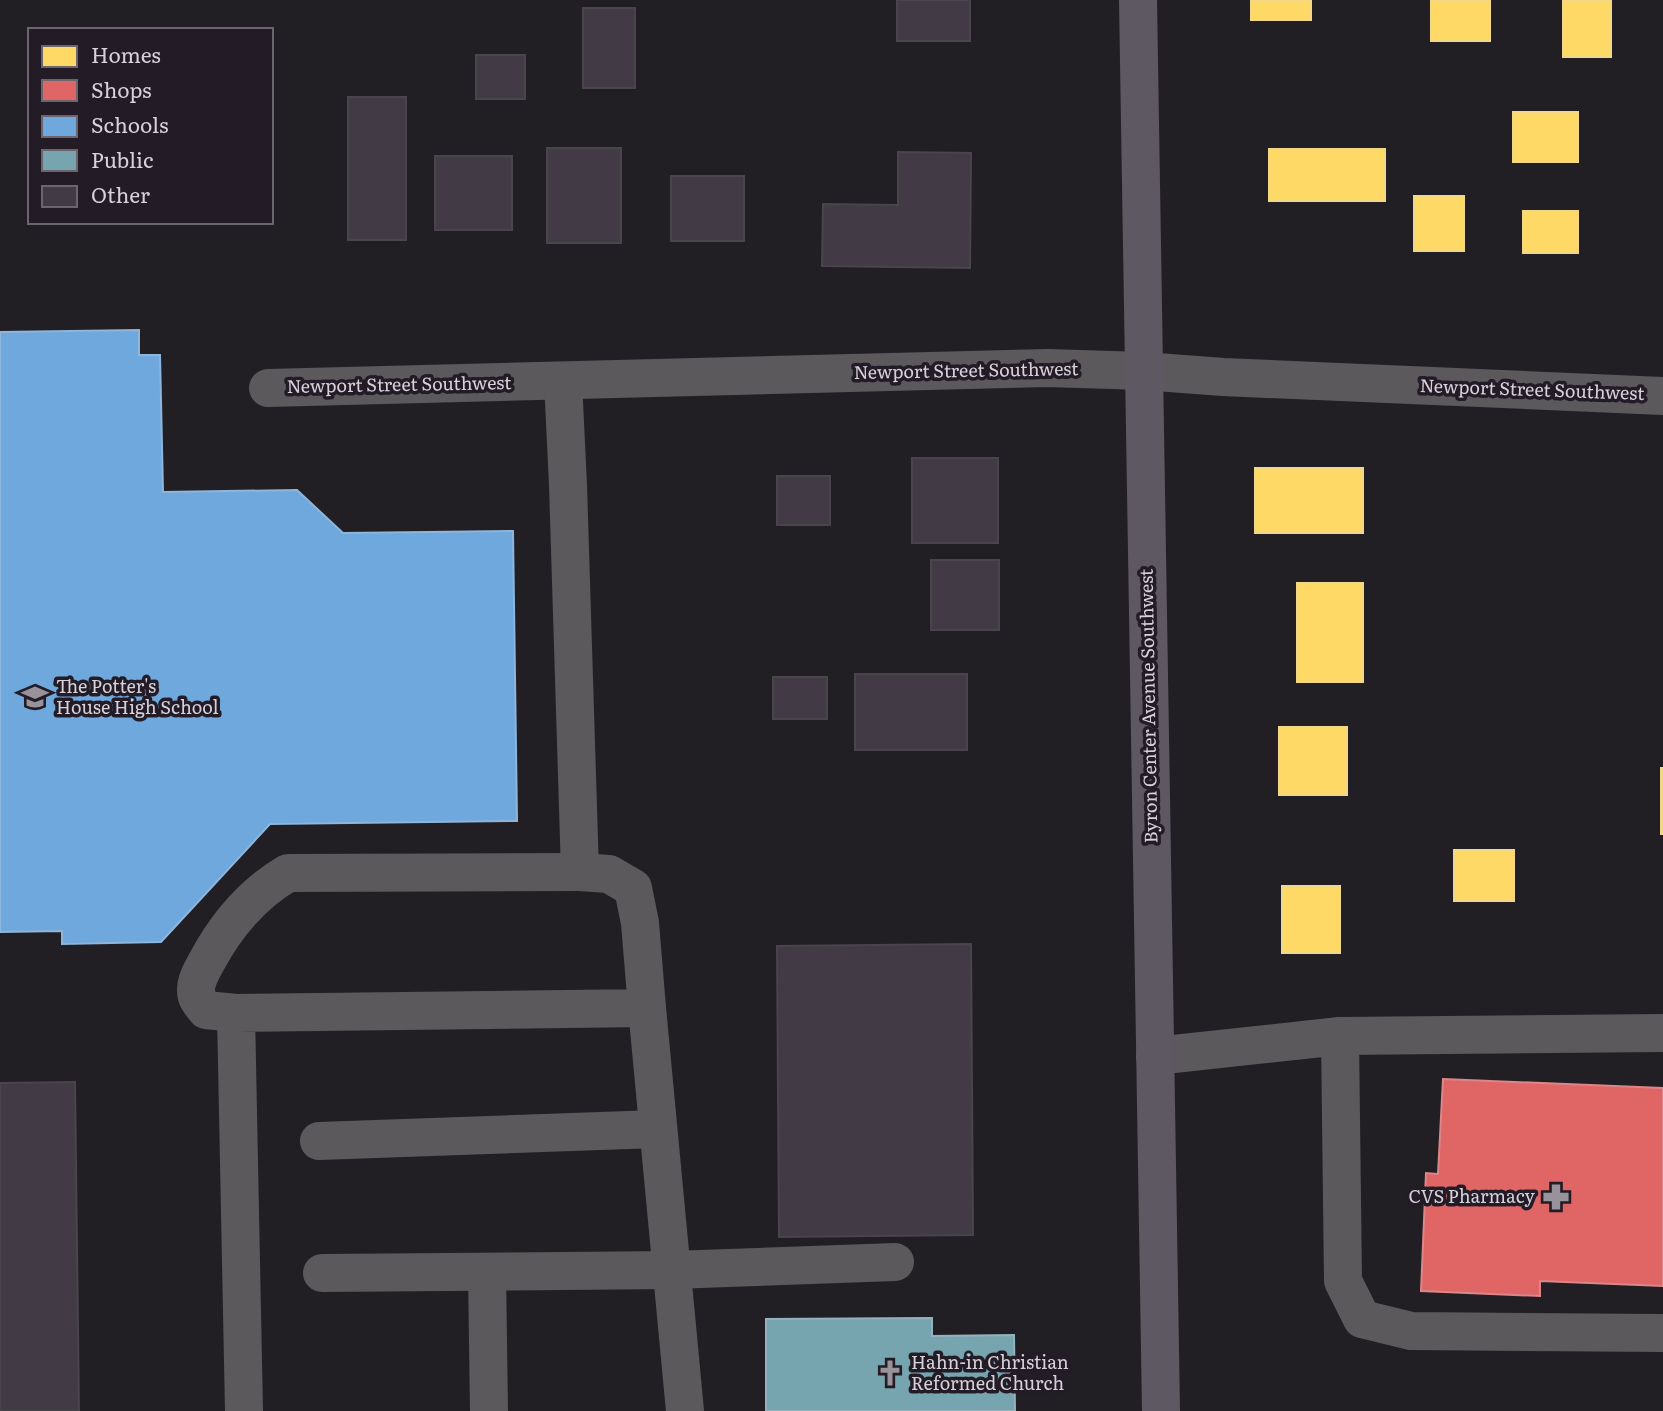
<svg xmlns="http://www.w3.org/2000/svg" width="1663" height="1411" viewBox="0 0 1663 1411" font-family="Literata,serif">
<style>
.homes{fill:#ffd966;stroke:#f3d789;stroke-width:2}
.shops{fill:#e06666;stroke:#dd8689;stroke-width:2}
.schools{fill:#6fa8dc;stroke:#8eb5db;stroke-width:2}
.public{fill:#76a5af;stroke:#93b2bc;stroke-width:2}
.building{fill:#423b46;stroke:#48454b;stroke-width:2}
.lines{fill:none;stroke-linecap:round;stroke-linejoin:round}
.minor{stroke:#5c595d;stroke-width:38}
.major{stroke:#5e5863;stroke-width:38}
.labels{text-anchor:middle;stroke-width:7;stroke-linejoin:round;paint-order:stroke}
.street-label{font-size:18px;fill:#d7d2da;stroke:#231c27}
.poi-label{font-size:18px;fill:#d7d2da;stroke:#231c27;text-anchor:start}
</style>
<rect width="100%" height="100%" fill="#221f24"/>
<g class="homes">
<rect x="1251" y="0" width="60" height="20"/>
<rect x="1431" y="0" width="59" height="41"/>
<rect x="1563" y="0" width="48" height="57"/>
<rect x="1513" y="112" width="65" height="50"/>
<rect x="1269" y="149" width="116" height="52"/>
<rect x="1414" y="196" width="50" height="55"/>
<rect x="1523" y="211" width="55" height="42"/>
<rect x="1255" y="468" width="108" height="65"/>
<rect x="1297" y="583" width="66" height="99"/>
<rect x="1279" y="727" width="68" height="68"/>
<rect x="1661" y="768" width="2" height="66"/>
<rect x="1454" y="850" width="60" height="51"/>
<rect x="1282" y="886" width="58" height="67"/>
</g>
<polygon class="shops" points="1443,1079 1663,1088 1663,1286 1540,1281 1540,1296 1421,1291 1426,1173 1438,1174"/>
<polygon class="schools" points="139,330 139,355 160,355 163,492 297,490 343,533 513,531 517,821 270,824 161,942 62,944 62,931 0,932 0,332"/>
<polygon class="public" points="932,1318 932,1336 1014,1335 1015,1411 766,1411 766,1319"/>
<g class="building">
<rect x="897" y="0" width="73" height="41"/>
<rect x="583" y="8" width="52" height="80"/>
<rect x="476" y="55" width="49" height="44"/>
<rect x="348" y="97" width="58" height="143"/>
<rect x="547" y="148" width="74" height="95"/>
<polygon points="898,152 971,153 970,268 822,266 823,204 898,205"/>
<rect x="435" y="156" width="77" height="74"/>
<rect x="671" y="176" width="73" height="65"/>
<rect x="912" y="458" width="86" height="85"/>
<rect x="777" y="476" width="53" height="49"/>
<rect x="931" y="560" width="68" height="70"/>
<rect x="855" y="674" width="112" height="76"/>
<rect x="773" y="677" width="54" height="42"/>
<polygon points="971,944 973,1235 779,1237 777,946"/>
<polygon points="75,1082 79,1411 0,1411 0,1083"/>
</g>
<g class="lines">
<g class="minor">
<polyline points="268,388 1048,368 1143,371 1223,377 1663,396"/>
<polyline points="647,1008 685,1411"/>
<path d="M236,1013L206,1010C204,1007 198,1001 197,997C193,984 201,972 207,961C227,924 252,894 288,873L580,872"/>
<polyline points="1340,1036 1343,1281 1362,1319 1411,1331 1663,1333"/>
<polyline points="1155,1056 1340,1036 1663,1033"/>
<polyline points="319,1141 657,1129"/>
<polyline points="487,1272 489,1411"/>
<polyline points="322,1273 672,1270 895,1262"/>
<polyline points="244,1411 236,1013 647,1008 640,923 633,888 609,874 580,872 568,485 563,381"/>
</g>
<polyline class="major" points="1138,0 1161,1411"/>
</g>
<defs>
<g id="school-bare" transform="scale(2.1)"><path d="M0-5L7-2L0 1L-7-2ZM-4 1L0 2.5L4 1V4Q0 6-4 4Z" fill="#98939a" stroke="#231c27" stroke-width="2.5" paint-order="stroke"/></g>
<g id="pharmacy-bare" transform="scale(2.1)"><path d="M-2-6h4v4h4v4h-4v4h-4v-4h-4v-4h4Z" fill="#98939a" stroke="#231c27" stroke-width="2.5" paint-order="stroke"/></g>
<g id="church-bare" transform="scale(2.1)"><path d="M-1.2-6h2.4v3.5h3.3v2.4h-3.3V6h-2.4V-.1h-3.3v-2.4h3.3Z" fill="#98939a" stroke="#231c27" stroke-width="2.5" paint-order="stroke"/></g>
</defs>
<g fill-rule="evenodd">
<use href="#school-bare" x="35" y="697"/>
<use href="#pharmacy-bare" x="1556" y="1197"/>
<use href="#church-bare" x="890" y="1373"/>
</g>
<g class="labels">
<g class="street-label">
<text transform="translate(966 371) rotate(-1)" y="6">Newport Street Southwest</text>
<text transform="translate(399 385) rotate(-1)" y="6">Newport Street Southwest</text>
<text transform="translate(1532 390) rotate(2)" y="6">Newport Street Southwest</text>
<text transform="translate(1149 706) rotate(-91)" y="6">Byron Center Avenue Southwest</text>
</g>
<g class="poi-label">
<text x="56" y="693">The Potter's<tspan x="56" dy="21">House High School</tspan></text>
<text x="1535" y="1203" text-anchor="end">CVS Pharmacy</text>
<text x="911" y="1369">Hahn-in Christian<tspan x="911" dy="21">Reformed Church</tspan></text>
</g>
</g>
<rect x="28" y="28" width="245" height="196" fill="#231c27" stroke="#6b656f" stroke-width="2"/>
<rect x="42" y="46" width="35" height="21" fill="#ffd966" stroke="#6b656f" stroke-width="2"/>
<text x="91" y="63" font-size="21" fill="#d7d2da">Homes</text>
<rect x="42" y="80" width="35" height="21" fill="#e06666" stroke="#6b656f" stroke-width="2"/>
<text x="91" y="98" font-size="21" fill="#d7d2da">Shops</text>
<rect x="42" y="116" width="35" height="21" fill="#6fa8dc" stroke="#6b656f" stroke-width="2"/>
<text x="91" y="133" font-size="21" fill="#d7d2da">Schools</text>
<rect x="42" y="150" width="35" height="21" fill="#76a5af" stroke="#6b656f" stroke-width="2"/>
<text x="91" y="168" font-size="21" fill="#d7d2da">Public</text>
<rect x="42" y="186" width="35" height="21" fill="#423b46" stroke="#6b656f" stroke-width="2"/>
<text x="91" y="203" font-size="21" fill="#d7d2da">Other</text>
</svg>
